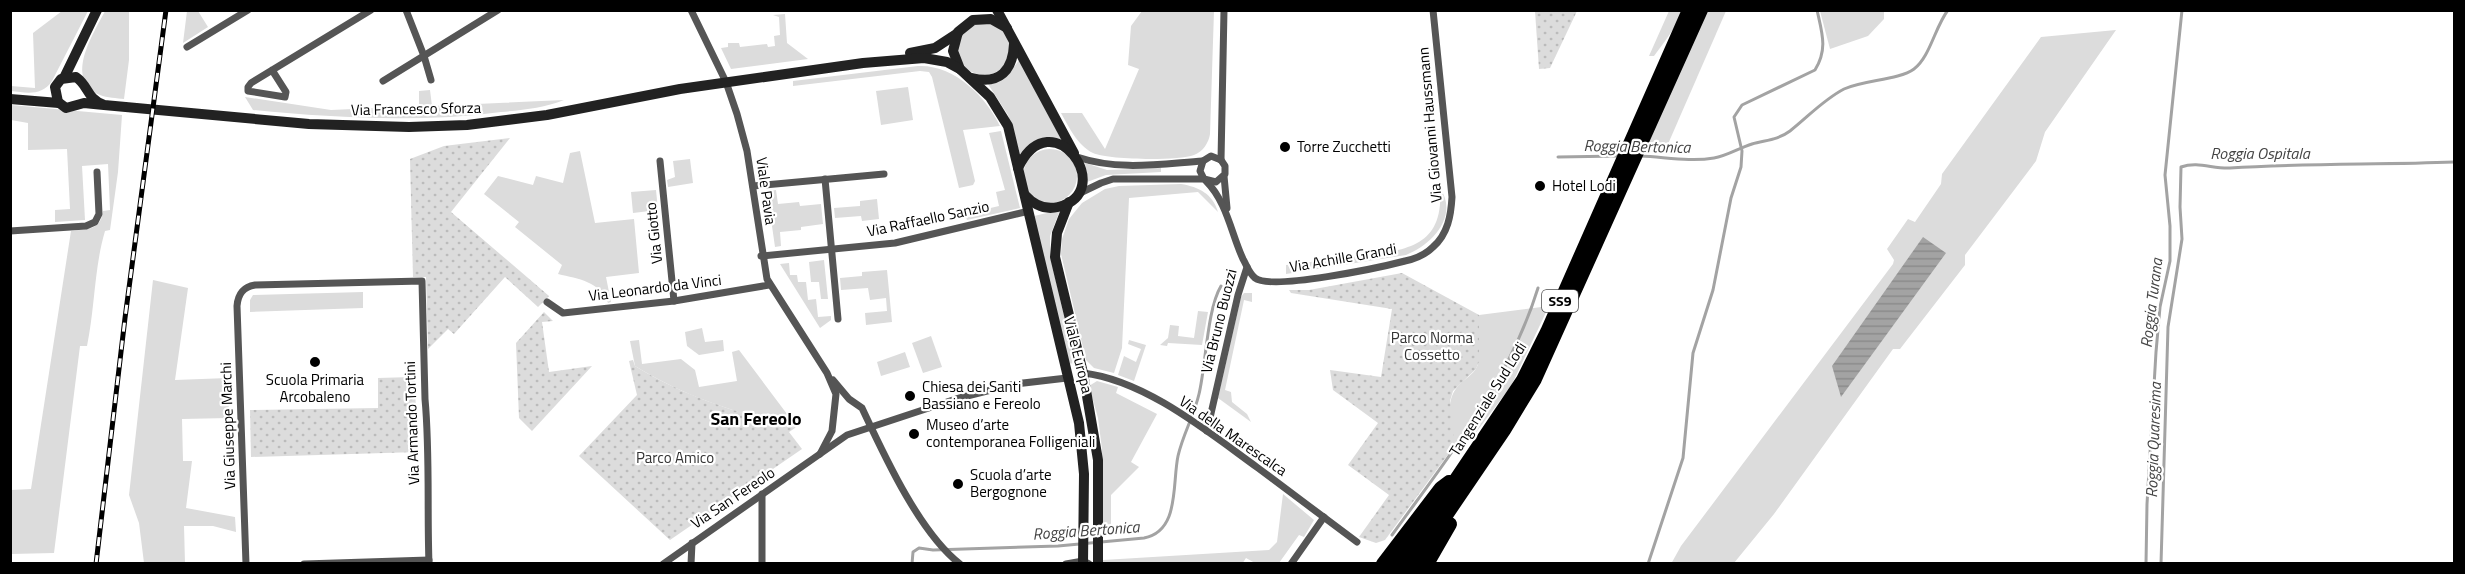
<svg xmlns="http://www.w3.org/2000/svg" width="2465" height="574" viewBox="0 0 2465 574" font-family="'Titillium Web',sans-serif">
<style>
.green{fill:#dcdcdc}
.park{fill:url(#park-dots)}
.water{fill:url(#water-rules)}
.lines{fill:none;stroke-linecap:round;stroke-linejoin:round}
.stream{stroke:#a3a3a3;stroke-width:3}
.street{stroke:#555;stroke-width:7}
.secondary{stroke:#222;stroke-width:10}
.highway{stroke:#000;stroke-width:14}
.rail-casing{stroke:#000;stroke-width:5}
.rail{stroke:#fff;stroke-width:3;stroke-dasharray:9;stroke-linecap:butt}
.poi-dot{fill:#000;stroke:#fff;stroke-width:2}
.labels{text-anchor:middle;stroke-width:4.5;stroke-linejoin:round;paint-order:stroke}
.shield{fill:#fff;stroke:#4c4c4c;stroke-width:1.5}
.shield-label{font-size:14px;font-weight:bold;fill:#000}
.street-label{font-size:15px;fill:#000;stroke:#fff}
.poi-label{font-size:15px;fill:#000;stroke:#fff;text-anchor:start}
.park-label{font-size:15px;fill:#333;stroke:#fff}
.water-label{font-size:16px;font-style:italic;fill:#444;stroke:#fff}
.quarter-label{font-size:18px;font-weight:bold;fill:#000;stroke:#fff}
</style>
<defs>
<pattern id="park-dots" width="8" height="8" patternUnits="userSpaceOnUse" patternTransform="scale(1.5)"><rect width="8" height="8" fill="#dcdcdc"/><path d="M2 2h.1M6 6h.1" fill="none" stroke="#bbb" stroke-width="1.8" stroke-linecap="round"/></pattern>
<pattern id="water-rules" width="6" height="5" patternUnits="userSpaceOnUse" patternTransform="scale(1.5)"><rect width="6" height="5" fill="#a3a3a3"/><path d="M0 2.5h6" fill="none" stroke="#8b8b8b"/></pattern>
</defs>
<rect width="100%" height="100%" fill="#fff"/>
<g class="green">
<path d="M62,11H88L52,81C42,96 27,93 11,91V86L35,88L33,33Z"/>
<path d="M105,11H129V60L124,99C117,98 107,98 100,95C63,79 94,33 105,11Z"/>
<polygon points="187,11 198,11 208,27 183,43"/>
<path d="M1142,11H1214L1210,134C1209,142 1203,152 1194,155C1178,161 1108,160 1093,153C1077,145 1069,127 1061,113H1082L1105,149L1139,69L1128,65L1131,26Z"/>
<path d="M1669,11H1683C1676,27 1665,41 1654,56H1649Z"/>
<polygon points="1707,11 1726,11 1668,144 1648,143"/>
<polygon points="1820,11 1884,11 1884,19 1868,36 1830,49"/>
<polygon points="785,14 787,43 808,59 731,69 721,48 728,47 728,43 739,43 740,47 767,44 768,47 775,46 774,36 780,35 779,17 773,15"/>
<circle cx="984" cy="49" r="26"/>
<polygon points="2116,30 2045,132 2036,161 1965,255 1965,265 1900,349 1893,349 1774,514 1734,563 1671,564 1681,546 1893,264 1894,260 1887,249 1908,219 1915,222 1941,184 1942,174 2041,37"/>
<polygon points="1019,60 1061,139 1029,146 1020,154 1008,115 988,84 1014,67"/>
<path d="M918,66C953,64 986,96 1000,126L963,130L975,181L973,185L959,188L932,77L929,72L920,71L793,86V81Z"/>
<polygon points="908,87 913,120 881,125 876,91"/>
<path d="M430,90L432,106L564,100C544,108 523,110 501,112C419,123 335,118 253,110L245,97L331,110L419,106V91Z"/>
<path d="M11,105L122,115L118,172L110,230L105,231C94,268 95,308 87,346H80L54,553L11,554V490L31,489L71,231C88,229 101,230 103,211L110,210L108,164L82,166L85,220L55,222V210L70,209L67,149L28,150V123L11,120Z"/>
<polygon points="1001,131 1020,208 967,220 965,214 999,206 996,192 1005,190 989,133"/>
<circle cx="1050" cy="176" r="27"/>
<path d="M580,151L595,223L634,219L639,273L606,277L611,302L608,303C599,281 579,279 558,274L562,265L515,227L519,222L484,194L498,176L533,185L536,176L563,183L570,153Z"/>
<polygon points="690,159 693,183 668,187 667,180 675,177 673,161"/>
<polygon points="1085,163 1107,170 1161,168 1161,172 1106,175 1087,182"/>
<path d="M1181,184C1199,187 1213,194 1218,212L1198,192L1129,198L1122,348L1114,373L1094,368L1086,360L1061,254L1062,239L1069,219L1082,203L1105,189L1119,186Z"/>
<path d="M1440,188C1459,216 1432,245 1406,255L1286,274V265C1310,262 1335,259 1359,256C1407,250 1444,247 1440,188Z"/>
<polygon points="656,190 658,210 633,213 631,192"/>
<polygon points="776,190 778,204 799,202 800,206 821,204 823,224 801,227 801,230 780,232 781,246 775,247 767,191"/>
<polygon points="877,199 879,219 862,221 861,216 835,218 834,208 860,206 860,201"/>
<polygon points="1060,210 1050,236 1050,256 1075,363 1068,364 1034,216"/>
<polygon points="824,260 828,299 821,299 819,282 811,282 809,262"/>
<polygon points="789,263 790,275 797,275 798,282 806,282 808,300 816,299 818,317 831,316 831,320 820,328 780,264"/>
<polygon points="887,270 892,322 866,325 865,313 887,311 886,298 870,300 868,288 841,290 840,278 862,276 862,272"/>
<polygon points="153,280 188,288 175,380 228,378 229,418 182,419 183,461 192,461 186,508 235,517 236,532 213,526 184,526 185,563 144,563 139,523 129,495"/>
<polygon points="363,292 363,308 250,312 250,300 253,295"/>
<polygon points="1244,293 1252,293 1252,302 1244,300 1225,390 1231,392 1232,402 1247,414 1251,422 1218,398 1241,297"/>
<path d="M1549,306L1511,386L1462,451L1455,445C1451,426 1443,400 1460,384C1468,376 1475,374 1479,362V315Z"/>
<polygon points="1198,311 1208,312 1202,345 1168,343 1167,346 1160,345 1168,338 1170,325 1179,326 1178,336 1194,338"/>
<polygon points="702,328 705,342 723,340 724,351 699,355 687,346 685,332"/>
<polygon points="931,336 942,367 923,373 912,343"/>
<path d="M639,340L642,364L681,359L695,370L699,387L737,381L732,352L739,350L796,426L795,428C736,412 687,398 635,366L630,341Z"/>
<polygon points="1129,340 1146,345 1134,381 1118,375 1124,356 1136,362 1141,349 1128,344"/>
<polygon points="905,352 910,367 881,376 877,362"/>
<polygon points="1097,381 1118,387 1116,393 1157,414 1131,462 1139,467 1111,495 1111,535 1103,537 1102,449 1098,418 1089,386"/>
<polygon points="1283,494 1314,520 1304,537 1299,535 1279,563 1255,563 1246,558 1242,564 1217,562 1211,564 1103,564 1103,560 1269,550 1277,542"/>
</g>
<g class="park">
<polygon points="1535,11 1577,11 1550,68 1539,69"/>
<polygon points="510,138 451,212 549,296 538,307 505,277 454,334 448,329 428,349 426,277 413,277 410,159 444,146"/>
<polygon points="1402,273 1479,315 1479,362 1476,369 1453,391 1450,401 1455,445 1385,540 1376,543 1359,537 1389,495 1348,465 1378,423 1333,390 1330,370 1381,377 1392,309 1291,293 1289,290 1309,290"/>
<polygon points="544,312 553,321 542,322 549,372 592,366 532,431 519,418 516,343"/>
<path d="M633,360L635,366C687,398 737,412 795,428L789,432L802,449L670,540L579,456L637,395L629,361Z"/>
<polygon points="412,377 412,381 415,381 417,452 251,457 250,410 378,408 378,378"/>
</g>
<polygon class="water" points="1923,237 1946,253 1841,397 1832,366"/>
<g class="lines">
<g class="stream">
<path d="M1641,156C1665,157 1690,162 1714,158C1727,156 1739,148 1752,144C1766,140 1778,140 1790,131C1809,116 1823,100 1844,89C1864,80 1899,80 1914,69C1930,57 1935,27 1948,10"/>
<polyline points="1558,157 1619,156"/>
<path d="M1392,535C1449,456 1509,382 1538,288"/>
<path d="M912,564L913,552L919,548L933,550L1058,546L1144,538C1180,531 1172,484 1178,456C1183,434 1194,416 1199,394C1206,365 1207,309 1221,286"/>
<path d="M1648,564L1683,458L1693,353L1713,290L1731,198L1741,167L1742,151L1734,117L1742,105L1815,70C1828,49 1822,33 1817,10"/>
<polyline points="2146,564 2147,504 2156,352 2160,307 2170,261 2170,226 2165,175 2182,10"/>
<path d="M2161,564L2168,327L2182,239L2180,207L2181,167C2198,161 2213,169 2230,168C2305,163 2380,165 2454,162"/>
</g>
<g class="street">
<polyline points="406,10 424,56 431,80"/>
<polyline points="691,10 726,82 737,114 747,151 767,279 827,373 836,394 832,431 820,454"/>
<polyline points="187,47 248,10"/>
<polyline points="272,70 286,92 285,97 248,91 248,87 251,83 371,10"/>
<polyline points="383,81 498,10"/>
<path d="M1077,157C1119,171 1159,164 1203,161"/>
<polyline points="1221,160 1224,10"/>
<polyline points="660,161 674,301"/>
<polyline points="1224,176 1227,208"/>
<polyline points="825,179 838,319"/>
<path d="M1206,181C1227,202 1231,233 1243,259C1247,266 1249,273 1255,278C1271,291 1382,267 1405,261C1415,259 1426,254 1433,247C1448,234 1451,215 1452,197L1433,10"/>
<polyline points="753,186 884,174"/>
<polyline points="1078,194 1101,183 1113,179 1204,179 1216,182 1225,174 1225,166 1221,160 1211,156 1203,161 1200,171 1204,179"/>
<polyline points="10,231 86,226 95,222 99,214 97,172"/>
<polyline points="761,256 895,243 1029,211"/>
<polyline points="547,302 563,313 674,301 769,285"/>
<path d="M1083,373C1145,380 1208,432 1258,468C1291,493 1324,517 1357,542"/>
<path d="M833,380L849,399L862,408C884,455 919,532 960,564"/>
<polyline points="1207,431 1238,295 1247,267"/>
<path d="M246,564L237,306C238,294 243,287 255,285L422,281L425,399C430,453 427,509 429,564"/>
<polyline points="304,564 429,560"/>
<polyline points="663,564 847,435 959,398 1015,384 1067,378"/>
<polyline points="691,564 692,543"/>
<polyline points="762,564 762,494"/>
<polyline points="1066,564 1083,561 1089,564"/>
<polyline points="1291,564 1324,517"/>
</g>
<g class="secondary">
<polyline points="997,10 1074,153"/>
<polyline points="1007,28 991,19 973,20 958,32 953,51 960,69 990,97 1008,126 1079,423 1084,474 1083,564"/>
<polyline points="910,53 935,48 958,33"/>
<polyline points="64,78 97,10"/>
<path d="M972,78C1000,85 1013,70 1014,44"/>
<polyline points="10,99 59,103"/>
<path d="M104,105C86,98 89,86 76,77L61,79L55,87L58,102L66,108L84,103L104,105L309,124L409,127L467,125L547,115L680,89L863,63L924,58L947,62L960,69"/>
<path d="M1018,168C1052,97 1119,192 1058,207C1045,210 1034,205 1025,195"/>
<polyline points="1069,202 1057,233 1055,257 1083,373 1098,460 1098,564"/>
</g>
<g class="highway">
<polyline points="1383,564 1441,488 1449,482"/>
<polyline points="1399,564 1523,380 1547,332 1689,10"/>
<polyline points="1413,564 1504,430 1535,379 1701,10"/>
<polyline points="1427,564 1450,524"/>
</g>
<g class="rail-casing">
<polyline id="rail" points="96,564 125,318 166,10"/>
</g>
<use href="#rail" class="rail"/>
</g>
<g class="poi-dot">
<circle cx="1285" cy="147" r="6"/>
<circle cx="1540" cy="186" r="6"/>
<circle cx="315" cy="362" r="6"/>
<circle cx="910" cy="396" r="6"/>
<circle cx="914" cy="434" r="6"/>
<circle cx="958" cy="484" r="6"/>
</g>
<g class="labels">
<rect class="shield" x="1542" y="290" width="36" height="22" rx="4.5"/>
<g class="shield-label">
<text x="1560" y="306">SS9</text>
</g>
<g class="street-label">
<text transform="translate(416 109) rotate(-1)" y="5">Via Francesco Sforza</text>
<text transform="translate(1430 125) rotate(-95)" y="5">Via Giovanni Haussmann</text>
<text transform="translate(766 191) rotate(82)" y="5">Viale Pavia</text>
<text transform="translate(928 219) rotate(-12)" y="5">Via Raffaello Sanzio</text>
<text transform="translate(654 233) rotate(-96)" y="5">Via Giotto</text>
<text transform="translate(1343 258) rotate(-10)" y="5">Via Achille Grandi</text>
<text transform="translate(655 288) rotate(-7)" y="5">Via Leonardo da Vinci</text>
<text transform="translate(1219 321) rotate(-76)" y="5">Via Bruno Buozzi</text>
<text transform="translate(1078 355) rotate(76)" y="5">Viale Europa</text>
<text transform="translate(1488 399) rotate(-58)" y="5">Tangenziale Sud Lodi</text>
<text transform="translate(412 423) rotate(-92)" y="5">Via Armando Tortini</text>
<text transform="translate(228 426) rotate(-92)" y="5">Via Giuseppe Marchi</text>
<text transform="translate(1233 436) rotate(35)" y="5">Via della Marescalca</text>
<text transform="translate(733 498) rotate(-34)" y="5">Via San Fereolo</text>
</g>
<g class="poi-label">
<text x="1297" y="152">Torre Zucchetti</text>
<text x="1552" y="191">Hotel Lodi</text>
<text x="315" y="385" text-anchor="middle">Scuola Primaria<tspan x="315" dy="17">Arcobaleno</tspan></text>
<text x="922" y="392">Chiesa dei Santi<tspan x="922" dy="17">Bassiano e Fereolo</tspan></text>
<text x="926" y="430">Museo d’arte<tspan x="926" dy="17">contemporanea Folligeniali</tspan></text>
<text x="970" y="480">Scuola d’arte<tspan x="970" dy="17">Bergognone</tspan></text>
</g>
<g class="park-label">
<text x="1432" y="343">Parco Norma<tspan x="1432" dy="17">Cossetto</tspan></text>
<text x="675" y="463">Parco Amico</text>
</g>
<g class="water-label">
<text transform="translate(1637 146) rotate(1)" y="6">Roggia Bertonica</text>
<text x="2260" y="159">Roggia Ospitala</text>
<text transform="translate(2151 303) rotate(-83)" y="6">Roggia Turana</text>
<text transform="translate(2153 440) rotate(-88)" y="6">Roggia Quaresima</text>
<text transform="translate(1086 530) rotate(-4)" y="6">Roggia Bertonica</text>
</g>
<g class="quarter-label">
<text x="756" y="425">San Fereolo</text>
</g>
</g>
<rect width="2465" height="574" fill="none" stroke="#000000" stroke-width="24"/>
</svg>
